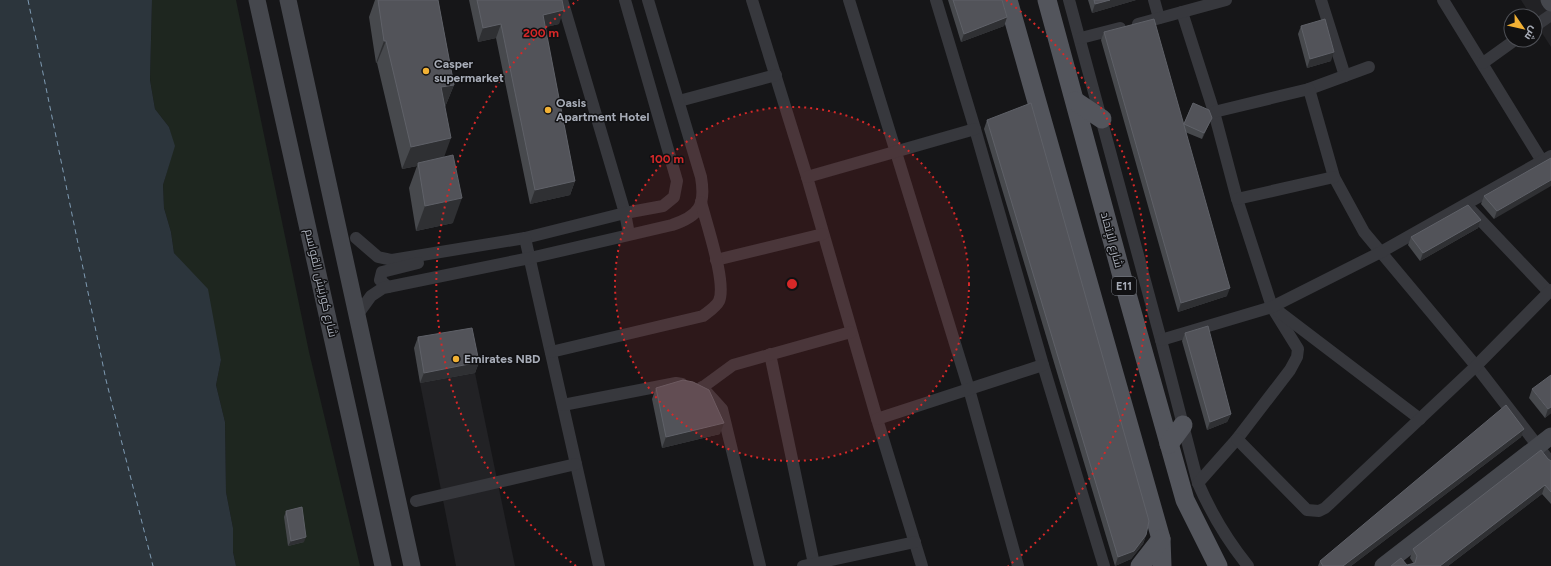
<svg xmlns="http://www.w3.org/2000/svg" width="1551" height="566" viewBox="0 0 1551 566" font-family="Figtree,Cairo,sans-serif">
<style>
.built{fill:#222225}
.green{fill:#1e261f}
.water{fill:#2c353c}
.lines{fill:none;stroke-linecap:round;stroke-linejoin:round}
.ferry{stroke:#7f9bb3;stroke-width:1;stroke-dasharray:5 4;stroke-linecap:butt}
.street{stroke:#37383d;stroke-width:12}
.secondary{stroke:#45474d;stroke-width:17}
.primary{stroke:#53555c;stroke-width:19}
.wall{fill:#47494d}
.shaded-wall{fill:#2f3033}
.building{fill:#525359;stroke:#5f6168}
.ring{fill:none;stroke:#d62828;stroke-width:2;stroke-dasharray:2 4}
.poi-dot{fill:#f2b134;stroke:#111113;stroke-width:1.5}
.labels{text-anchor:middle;stroke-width:3;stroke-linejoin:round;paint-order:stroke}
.shield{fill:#111113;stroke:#7b7e86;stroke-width:1}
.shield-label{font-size:11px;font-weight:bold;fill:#a8adb8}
.poi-label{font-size:12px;font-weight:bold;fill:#a8adb8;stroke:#111113;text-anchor:start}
.street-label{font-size:12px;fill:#a8adb8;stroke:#111113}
.centre{fill:#d62828;stroke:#111113;stroke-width:2}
.ring-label{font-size:12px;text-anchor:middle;font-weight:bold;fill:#d62828;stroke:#111113;stroke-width:3;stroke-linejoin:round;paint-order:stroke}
</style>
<rect width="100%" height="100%" fill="#161618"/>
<g class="built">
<polygon points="1521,0 1551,0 1551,47 1535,22 1535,16 1531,16"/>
<polygon points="475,373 515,566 456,566 420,383"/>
</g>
<polygon class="green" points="152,0 236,0 309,352 360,566 236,566 233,552 233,528 226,492 225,422 216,385 221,360 188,270 174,253 171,232 164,208 163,185 174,146 169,127 155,109 150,80"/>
<polygon class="water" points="0,0 152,0 150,80 155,109 169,127 175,146 163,185 164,208 171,232 174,253 208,289 221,360 216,385 225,422 226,492 233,528 233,552 236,566 0,566"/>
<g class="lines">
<polyline class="ferry" points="28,0 106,380 153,566"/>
<g class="street">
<polyline points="562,0 625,213 629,234"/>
<polyline points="752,0 807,177 877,419 922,566"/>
<polyline points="849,0 969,389 1018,566"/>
<polyline points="936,0 975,129 1043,365 1104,566"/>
<path d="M1069,0L1161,340L1198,483C1211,513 1227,540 1248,566"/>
<polyline points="1154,0 1159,18"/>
<polyline points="1321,0 1345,76"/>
<polyline points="1443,0 1542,161"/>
<polyline points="1182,12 1214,112 1237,199 1272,307 1298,349 1297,357 1290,370 1237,439 1198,483"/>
<polyline points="1138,24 1226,0"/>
<polyline points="1535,26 1551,15"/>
<polyline points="1081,38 1120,28"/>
<polyline points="1483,63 1515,40"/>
<polyline points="1309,89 1369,67"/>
<polyline points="679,101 776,75"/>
<polyline points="1214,112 1309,89 1334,177 1364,232 1476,366 1551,463"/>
<polyline points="807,177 975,129"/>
<polyline points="1237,199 1334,177"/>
<polyline points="1470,209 1549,292"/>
<polyline points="356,238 378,257 392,260 525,238 625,213 663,206 674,197 677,181 625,0"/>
<polyline points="525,238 599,566"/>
<polyline points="716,260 823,234"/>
<polyline points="388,287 380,280 382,272 418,263"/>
<polyline points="1278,311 1420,419"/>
<path d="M358,314L371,296L383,288L530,258L672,225C699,216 706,206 701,177L648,0"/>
<polyline points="1161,340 1272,307 1381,252 1551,156"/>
<path d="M551,352L703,316C708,312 716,307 719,301C727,283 706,223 701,202"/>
<polyline points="770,354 814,564"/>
<polyline points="702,387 722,409 760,566"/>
<polyline points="703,387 733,365 851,332"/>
<polyline points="563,405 676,383 682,384"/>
<polyline points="877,419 1043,365"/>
<polyline points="1237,439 1307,510 1319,511 1325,508 1476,366 1551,290"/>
<polyline points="416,501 576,464"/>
<polyline points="803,566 915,542"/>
</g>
<g class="secondary">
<polyline points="257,0 383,566"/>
<polyline points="288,0 412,566"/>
<polyline points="1549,0 1551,3"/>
<polyline points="1383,566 1551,436"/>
</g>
<g class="primary">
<polyline points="1008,0 1161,539 1162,566"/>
<polyline points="1047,0 1123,280 1185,500 1218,566"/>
<polyline points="1075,101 1102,119"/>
<polyline points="1169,444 1183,425"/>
<polyline points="1140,566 1161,539"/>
</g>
</g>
<g class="wall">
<polygon points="375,0 438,0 454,85 445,107 444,157 453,223 416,231 409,188 417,166 402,169 377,63 376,63 369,17"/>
<polygon points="469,0 562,0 559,24 545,27 575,181 570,195 530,204 496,38 478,42"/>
<polygon points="948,0 1002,0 1007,17 1004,26 961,42"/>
<polygon points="1088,0 1136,0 1092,13"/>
<polygon points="1301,26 1331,61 1307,68 1298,34"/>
<polygon points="1104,32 1183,125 1193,103 1209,124 1202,139 1185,132 1227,296 1178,312 1101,40"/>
<polygon points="987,120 1146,535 1143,544 1131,559 1115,566 984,129"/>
<polygon points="1551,158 1494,219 1481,204 1484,196"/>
<polygon points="1481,220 1478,228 1420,261 1408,245 1411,237"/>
<polygon points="1185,333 1231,414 1227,422 1207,430 1182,341"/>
<polygon points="418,337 479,362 475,373 420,383 414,348"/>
<polygon points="656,388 720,434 662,448 652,399"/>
<polygon points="1532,389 1551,413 1545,418 1529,398"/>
<polygon points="1524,429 1521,437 1351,566 1318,566 1320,561"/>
<polygon points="1548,459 1551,461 1551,504 1542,494 1448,566 1407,565 1414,564 1410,558 1413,549"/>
<polygon points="286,511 304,542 288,546 284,517"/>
</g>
<g class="shaded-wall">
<polygon points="1110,0 1136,0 1092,13 1095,4"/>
<polygon points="564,10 559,24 538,29 543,15"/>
<polygon points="1007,17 1004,26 961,42 964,34"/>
<polygon points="501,24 496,38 478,42 483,28"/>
<polygon points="384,41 386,41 377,63 376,63"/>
<polygon points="1334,52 1331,61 1307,68 1310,59"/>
<polygon points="454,85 445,107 432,110 441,87"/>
<polygon points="1212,118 1209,124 1202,139 1204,133"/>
<polygon points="451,138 443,160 418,163 417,166 402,169 411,147"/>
<polygon points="1551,180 1551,186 1494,219 1497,211"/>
<polygon points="575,181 570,195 530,204 535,190"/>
<polygon points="462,198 453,223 416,231 425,206"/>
<polygon points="1481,220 1478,228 1420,261 1423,253"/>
<polygon points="1230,288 1227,296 1178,312 1181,303"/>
<polygon points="479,362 475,373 420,383 424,373"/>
<polygon points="1551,407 1551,413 1545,418 1548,409"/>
<polygon points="1231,414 1227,422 1207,430 1210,422"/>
<polygon points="724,423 720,434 662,448 666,437"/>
<polygon points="1524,429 1521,437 1351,566 1343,566"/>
<polygon points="1545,485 1542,494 1448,566 1440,566"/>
<polygon points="1146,535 1143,544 1131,559 1115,566 1118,557"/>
<polygon points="306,537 304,542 288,546 291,541"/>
</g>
<g class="building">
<polygon points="378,0 438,0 454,85 441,87 451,138 411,147 386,41 384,41"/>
<polygon points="477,0 562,0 564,10 543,15 575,181 535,190 501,24 483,28"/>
<polygon points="953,0 1002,0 1007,17 964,34"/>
<polygon points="1094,0 1110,0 1095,4"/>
<polygon points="1154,19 1230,288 1181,303 1104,32"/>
<polygon points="1325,19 1334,52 1310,59 1301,26"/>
<polygon points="1031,103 1149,521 1146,535 1134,551 1118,557 987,120"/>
<polygon points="1193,103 1209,110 1212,118 1204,133 1184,124"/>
<polygon points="453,155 462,198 425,206 418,163"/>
<polygon points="1551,158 1551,180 1497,211 1484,196"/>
<polygon points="1468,205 1481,220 1423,253 1411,237"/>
<polygon points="1208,326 1231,414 1210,422 1185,333"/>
<polygon points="472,328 479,362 424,373 418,337"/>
<polygon points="1551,375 1551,407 1548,409 1532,389"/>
<polygon points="683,380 693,382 709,390 724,423 666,437 656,388"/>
<polygon points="1506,405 1524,429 1343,566 1323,566 1320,561"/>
<polygon points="1541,450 1548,459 1551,461 1551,492 1545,485 1440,566 1391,566 1401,558 1407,565 1415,563 1417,556 1413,549"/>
<polygon points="302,507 306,537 291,541 286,511"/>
</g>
<circle cx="792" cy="284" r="177" fill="#d62828" fill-opacity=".12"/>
<g class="ring">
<circle cx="792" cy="284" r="177"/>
<path d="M576 566A355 355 0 0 1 578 0M1006 0A355 355 0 0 1 1008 566"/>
</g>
<g class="poi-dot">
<circle cx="426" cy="71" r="4"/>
<circle cx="548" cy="110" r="4"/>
<circle cx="456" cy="359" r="4"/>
</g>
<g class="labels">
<rect class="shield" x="1112" y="277" width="24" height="18" rx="3"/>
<g class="shield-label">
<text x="1124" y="290">E11</text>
</g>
<g class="poi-label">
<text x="434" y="68">Casper<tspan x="434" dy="14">supermarket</tspan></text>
<text x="556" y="107">Oasis<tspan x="556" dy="14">Apartment Hotel</tspan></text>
<text x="464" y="363">Emirates NBD</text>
</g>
<g class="street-label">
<text transform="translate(1112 240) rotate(75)" y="4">شارع الإتحاد</text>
<text transform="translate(321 283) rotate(77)" y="4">شارع كورنيش القواسم</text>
</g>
</g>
<circle cx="792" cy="284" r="6" class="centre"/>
<g class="ring-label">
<text x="541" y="37">200 m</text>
<text x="667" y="163">100 m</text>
</g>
<g transform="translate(1523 28) rotate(124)"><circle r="19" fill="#111113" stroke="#4d4f55"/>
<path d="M0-3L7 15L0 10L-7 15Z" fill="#f2b134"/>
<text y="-6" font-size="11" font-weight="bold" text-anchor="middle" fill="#a8adb8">ش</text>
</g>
</svg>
